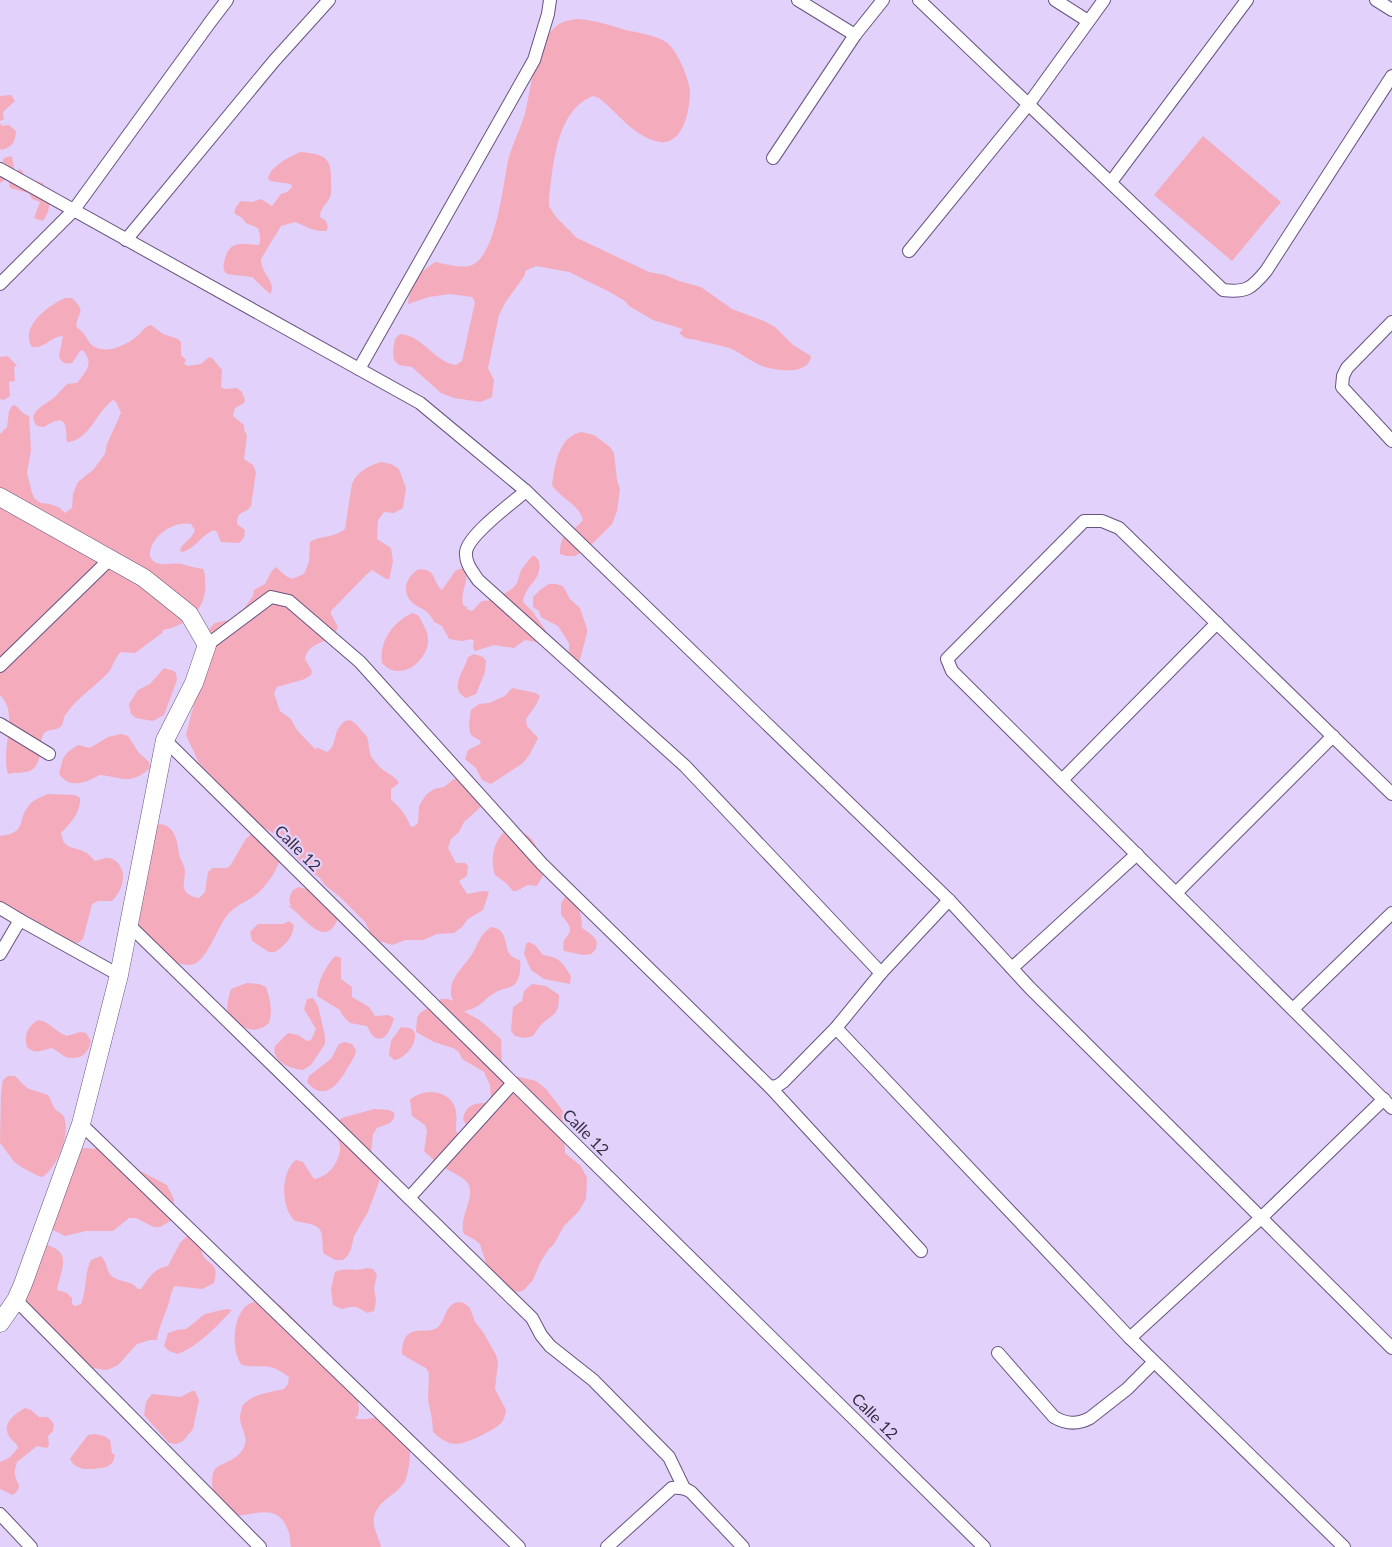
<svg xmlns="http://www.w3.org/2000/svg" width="1392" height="1547" viewBox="0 0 1392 1547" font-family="Lato,sans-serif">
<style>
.green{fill:#f4abbc}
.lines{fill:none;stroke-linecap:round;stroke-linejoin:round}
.street-casing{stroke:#675380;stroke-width:14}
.secondary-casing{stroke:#675380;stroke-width:19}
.street{stroke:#fff;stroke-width:12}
.secondary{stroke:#fff;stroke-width:18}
.labels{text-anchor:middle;stroke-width:4.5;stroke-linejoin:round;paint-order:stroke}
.street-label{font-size:16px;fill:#352c40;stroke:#e2d1fa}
</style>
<rect width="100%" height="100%" fill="#e2d1fa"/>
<g class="green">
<path d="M577,19C593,20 607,24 622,29C636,33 653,34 666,42C676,48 690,80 690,92C690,108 684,145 660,142C635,138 618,113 599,98L593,96C556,110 553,166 549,200V206L556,217L577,238L649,272L665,275L679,281L701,287L732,309L764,321L775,327L793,345L811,356C809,375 779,371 765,367C751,363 740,351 726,347C712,344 699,340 685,338L679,333L683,329L653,320L629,306L625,301L608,291L569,272L536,266L525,271V275L505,303L499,315L488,368L494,380L492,397L481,402L454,398L441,393L412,367L399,365L394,360L393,352L395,339L400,334C424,336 434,362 456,365L462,361L475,302L472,297L450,294L429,297L408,304C410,283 417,274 435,262C444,264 464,269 472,265C496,255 503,185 508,161C512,145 520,130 525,114C531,90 536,33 563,22C567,20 573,20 577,19Z"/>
<polygon points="11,95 15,101 3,112 4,119 0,121 0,96"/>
<path d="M0,123L2,126L9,125L16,131C15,143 13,146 2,150L0,149Z"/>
<polygon points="1203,136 1281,202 1232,261 1154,195"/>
<path d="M300,152C323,154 332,156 331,181C331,186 332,191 330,197C327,205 320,207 320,217L326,221L328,228L326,231C314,232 306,226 295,222L281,226L261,259C260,273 278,283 270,294L252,277L227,274C223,270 223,268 224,263C228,240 240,244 259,245C261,239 260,234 258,228L246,223L242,218L234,213L236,207L241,201L252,202L261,199L272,206L281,194L287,192L292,187L291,184L270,181L268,178C272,165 288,158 300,152Z"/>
<path d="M12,156L14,169L12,174L20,169L23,172L25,187L32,186L34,181L43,183C50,199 53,206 43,221L34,218L40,202L32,199L29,193L10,188L9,182L11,176L0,183V168L4,158Z"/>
<path d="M65,298H72C86,312 79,310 76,326C78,329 82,331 84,334C87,338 89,343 93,346C106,355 126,345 136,337C142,333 143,327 151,325L163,334L178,339L181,342V355L186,360L184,363L187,366L201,364L209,357L212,358L222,370L221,387L224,389L237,388L242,392L245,400L244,403L235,408L233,416L244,425V429L247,436L244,459L253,465L256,472L251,506C245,515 237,509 237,524L245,530L244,538L239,543L221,542L217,532L214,530C201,535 196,548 183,552L180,551C182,542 192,540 195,530L191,524C173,520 148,538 150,557C158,569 171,562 182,564C189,566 196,568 203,569C205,573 205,576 205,580C208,608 189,625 163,630L162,633L135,653L121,652C114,658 113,668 107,674C94,687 76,699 66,714C63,717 64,722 62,725C58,732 47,727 43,735C38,746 43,759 34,768C27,775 16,771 8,774C0,748 20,714 0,695V434L7,427L9,411L12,406L15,405L23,413L29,416L31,450L27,473L32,493L35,499L41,503L50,504L60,508L65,513L72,508L73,494L78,482L93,470L105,454L107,444L121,413L116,402L113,400C96,412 89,441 67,442C66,438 67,435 66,430C65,414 52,422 44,427L37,426C25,411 47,405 56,396C60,392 63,388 67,384L77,383C87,370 94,364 83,350L80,351L72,363C65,365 61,362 59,356L63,336C51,336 45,349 32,347C19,327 49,305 65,298Z"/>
<polygon points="8,356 17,366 14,367 15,381 9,382 10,396 4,400 0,399 0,357"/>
<path d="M581,432L594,435L610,447L614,453L617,480L620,489L617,511L612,524L587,549L575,556H566L560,554C560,529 572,535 583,520C579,504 561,499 552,485C555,465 558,437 581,432Z"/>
<path d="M381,462L391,464L399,469L406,488L403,508L394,513L384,512L378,520L377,539L391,548L393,561L390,576L389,579H386L372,570L366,575L331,611V614L338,627C336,631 334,636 331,638C320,644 308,644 305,659L312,671L311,675L305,679L277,687L274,693L280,711L291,719L297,730L315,749L318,748L327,752C337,746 333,733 341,725C350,714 356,725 362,731C365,735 365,733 367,737C369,743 369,751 371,756C372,758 376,763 378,765C384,773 394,774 399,783L391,789V800C399,806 408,817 410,826L413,827L418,823L419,806L426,795L434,789L444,787L454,779H461L483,805L464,822L459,832L451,839L448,848L456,863H465L468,866L467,876L459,881L467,894L483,891L489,892L483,910L468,919L462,927L454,933L437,934L423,940H405L392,945L376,940L371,935L366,923L340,897L325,885L320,878L314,874L286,847L281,838L257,823L248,813L199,763L186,735L192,711L196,698L207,633L210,628L215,623L234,619L240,611L243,610L253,596L254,590L265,584L271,572L276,567L286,576L292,579L304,574L309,562L310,542C321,535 335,538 345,529L352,484C357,471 369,466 381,462Z"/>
<path d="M532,556H535L539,561C542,582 526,582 523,602L533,612L546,631L545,638L541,643L525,640L514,648L494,645L475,651L473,647L474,641L472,639L462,641L449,639L442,626L434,622C427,606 418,610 410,600C401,589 408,575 419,569C438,570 431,580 442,590L456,570L465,568C470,583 460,588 463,605L468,608H465L472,611L482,601L495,600L513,588L517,583L521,570Z"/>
<polygon points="549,584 556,584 563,586 570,599 580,608 587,629 587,633 579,663 569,657 569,643 558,626 541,617 539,611 533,607 533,597 540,590"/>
<path d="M413,613L419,616C423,625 429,632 428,642C426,664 398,682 382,663C379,642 393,621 413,613Z"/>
<path d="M474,654L483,657L486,661L485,672L476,694L466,698C448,688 465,670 468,657Z"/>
<polygon points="164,668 174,671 176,673 177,680 164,715 153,721 136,718 131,714 129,704 138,690 150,684"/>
<polygon points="512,688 536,693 540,696 536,705 526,719 527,726 538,738 530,754 523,763 491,784 482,780 476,768 465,759 468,750 480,744 481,741 472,736 470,733 469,723 471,710 479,704 489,703 505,696"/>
<path d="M121,734L128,736L139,753L149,762L150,768C130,786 122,777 100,775C86,782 71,790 59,774C63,757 63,754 78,745L90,748L108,737Z"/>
<path d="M48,794L75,795L80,798C81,812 70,824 61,833C64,851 74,846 85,852C89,854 92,858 95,861C99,860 104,858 107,858C112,858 115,860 118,863C128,875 122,891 112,901H98L92,904L83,939L78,943H70L10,911L0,901V836C28,833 16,820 30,804C35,799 41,797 48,794Z"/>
<path d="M160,824C175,826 177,840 179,853C180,860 185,865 185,872C185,877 183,883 184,888C186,895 193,897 199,898L205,892L208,872L213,868H226L230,866L246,839L255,830C263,833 273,835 278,843C288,857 269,883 258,893C250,900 238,904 230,912C218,924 210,955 196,963C176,973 146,941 139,925C137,921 138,915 139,910L154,826Z"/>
<path d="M507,830C539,832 536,848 544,874L537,886L528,885L516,891H513L506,883L495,875C490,861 493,839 507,830Z"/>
<path d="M299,887L310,890L338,918C325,952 304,915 288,906H291C287,899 291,889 299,887Z"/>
<path d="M569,896C581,908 581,912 582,928L593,936L597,942L596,949L591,954L583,955L564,951C559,932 582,937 561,915V904L565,897Z"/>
<path d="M289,921L294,925C293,938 285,945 275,952H269L252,941L250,932L258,924H283Z"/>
<path d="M491,927C514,930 498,956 520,960C521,968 520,977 516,983C511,989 503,988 498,991C484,998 480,1009 464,1011C469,1015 473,1016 478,1019C486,1025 493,1032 501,1039L502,1066L510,1075L536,1081L546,1089L563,1111L565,1153L581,1166L587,1178L586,1199L579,1211L564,1226L554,1244L549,1249L541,1261L533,1280L523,1291L516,1292L494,1281L486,1263L480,1244L475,1240L464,1234C457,1218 479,1194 466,1181C458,1174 447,1170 439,1164C434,1160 429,1156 424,1151L427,1132L425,1125L412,1116L410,1100C422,1089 443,1089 453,1103C458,1111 456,1122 456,1131L460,1137L466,1125L463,1119C466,1105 474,1103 487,1103L491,1098L490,1085L484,1072L462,1059L459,1052L453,1048L434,1042L416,1032L417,1018L420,1013L441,999H448L453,1001C445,982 461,970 471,956C480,942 477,938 491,927Z"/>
<path d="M529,942L535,945L543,955C559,957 562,962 571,976L570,984L544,979L531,970L524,954L526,944Z"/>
<path d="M335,956L341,958V979L352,987V997L369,1007L375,1016L388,1015L394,1018C392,1026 385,1046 373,1036C370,1033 369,1029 367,1026L350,1023L343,1016L340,1010L317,996C318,980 325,968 335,956Z"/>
<path d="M247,983L259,984L266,987C270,999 273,1010 269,1023C258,1033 247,1031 237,1022C234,1019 230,1016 228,1013C226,1007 229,995 231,989Z"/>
<path d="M532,984L546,986L559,995C559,1018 552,1013 540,1026C537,1029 536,1033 533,1036L525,1038L515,1036L511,1031L513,1007L522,1001L524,991Z"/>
<path d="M313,998L318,1006L325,1036V1044L311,1065L303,1070C291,1069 271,1062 275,1046L288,1033L298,1035L307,1041L311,1040L316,1029L304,1009L307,999Z"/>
<path d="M38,1020C51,1022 55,1032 67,1036L80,1032L86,1033L91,1041C89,1054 79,1061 66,1057C61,1055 57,1050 52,1048C41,1050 36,1055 27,1047C24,1035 27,1027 38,1020Z"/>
<path d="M401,1027C404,1028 410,1027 413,1030C421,1039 405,1060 394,1060L389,1055L391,1041Z"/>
<path d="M345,1042L352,1044L356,1050C355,1057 352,1061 348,1067C339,1084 324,1103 307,1082L309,1076L331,1059L339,1044Z"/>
<path d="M8,1076H15L27,1088L48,1095C51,1099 52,1105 55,1109C58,1112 62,1113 64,1117C71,1133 57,1169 42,1177C37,1176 16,1165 13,1160C9,1155 5,1149 0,1143L1,1093L3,1080Z"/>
<path d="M374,1109L388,1110L394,1112V1118L390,1123L377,1128L373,1134L371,1155L379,1174V1182L368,1212L354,1236L351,1249L348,1255L343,1260H335L323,1253C322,1225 323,1226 295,1221C281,1208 280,1172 296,1160L303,1162L314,1179C328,1177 338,1164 340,1150C341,1144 337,1140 337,1135C336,1131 337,1126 337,1122L342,1118Z"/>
<polygon points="85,1148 98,1149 167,1185 174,1199 172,1220 160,1227 154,1227 136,1218 129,1218 113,1231 86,1231 65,1236 53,1230 49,1224 79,1150"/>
<path d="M189,1234L200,1240C201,1244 201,1249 202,1253C207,1266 220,1261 214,1283L202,1289L175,1286C170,1292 171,1297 168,1305C164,1318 159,1326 157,1340H150L137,1344L118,1365L112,1368L106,1370L93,1368L76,1356L24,1298L43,1244C73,1251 62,1266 57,1290L67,1293L72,1298V1304L75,1306L81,1304C87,1290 84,1274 91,1260L101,1256C108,1263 106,1273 113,1277C121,1283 129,1279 138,1289H141C148,1279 155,1267 168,1266L180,1243Z"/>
<path d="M367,1268L373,1269L377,1275L374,1288L376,1301L374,1311L367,1313C356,1306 356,1305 342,1309L333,1305L331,1289L335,1272C344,1267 356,1272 367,1268Z"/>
<path d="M262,1300L280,1305L304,1330L308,1342L357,1393L359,1409L358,1415L355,1418C364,1422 375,1415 385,1420C389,1422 407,1441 409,1445C412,1451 408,1478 404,1483C395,1496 378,1500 374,1517C372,1528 379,1537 381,1547H291C290,1541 290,1533 287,1528C277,1503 255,1515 235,1516C229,1511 217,1504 215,1498C212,1490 210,1473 216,1468C226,1461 238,1460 244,1447C249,1436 240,1428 240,1417C240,1413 242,1409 242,1406C254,1393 268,1393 284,1389L288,1384L289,1377C267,1361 264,1369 242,1365C231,1352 233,1320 244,1308C249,1303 256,1301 262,1300Z"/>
<path d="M458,1302L464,1303L470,1308L475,1322L483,1332L496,1355L498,1362L495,1389L506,1410C505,1414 505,1418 502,1422C497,1429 466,1444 457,1444C446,1444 440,1438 433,1432L432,1419L428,1400L429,1373L426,1368L408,1358L402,1354C403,1318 427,1338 439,1326C447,1317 445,1305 458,1302Z"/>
<path d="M226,1309L232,1310C216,1327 200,1345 178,1354L169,1351L164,1346L168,1333L177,1330L186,1329L205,1314Z"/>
<polygon points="192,1391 195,1391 199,1400 193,1429 183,1441 176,1444 169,1443 144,1415 146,1402 152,1394 180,1397"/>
<path d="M25,1408L31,1410L39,1417H48L54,1424L53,1431L48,1436L49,1445L47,1448L37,1446L17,1462C16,1466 14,1472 15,1475C17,1485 24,1486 13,1495L0,1489V1462L9,1458L18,1448C17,1443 14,1443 11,1439C0,1425 13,1415 25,1408Z"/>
<path d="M94,1434L104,1436L110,1440L112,1453L115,1455L113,1462L107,1467C94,1469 77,1473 70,1459L72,1456L88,1435Z"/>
</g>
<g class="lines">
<g class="street-casing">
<g id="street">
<polyline points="798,0 855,35"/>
<path d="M919,0L1223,290C1246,293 1252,288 1266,271L1392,76"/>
<polyline points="1055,0 1088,21"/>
<polyline points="1376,0 1392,10"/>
<polyline points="773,158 855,35 883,0"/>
<polyline points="0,169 420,403 526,491 949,900 1030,988 1392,1348"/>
<polyline points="1111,182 1247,0"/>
<polyline points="126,240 274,61 329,0"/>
<polyline points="909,251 1028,105 1104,0"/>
<polyline points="0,284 73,211 211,21 227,0"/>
<polyline points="1392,322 1347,368 1343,376 1342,387 1392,441"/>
<polyline points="359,369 534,60 548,14 550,0"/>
<path d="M526,491C512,503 468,535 466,552C465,563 472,571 478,580L685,766L881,973"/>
<polyline points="207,645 271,597 289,601 360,662 542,864 770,1087 921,1251"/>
<polyline points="0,666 110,559"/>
<polyline points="0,724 49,754"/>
<polyline points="165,740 984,1547"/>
<polyline points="1062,780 1217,623"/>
<polyline points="1392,794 1119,528 1102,521 1084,521 947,659 952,671 1392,1108"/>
<polyline points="1176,893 1333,736"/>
<polyline points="0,908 20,920 119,975"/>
<polyline points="129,925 532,1318 541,1335 550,1346 593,1380 669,1457 684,1488"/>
<polyline points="0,954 20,920"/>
<polyline points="1012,968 1137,854"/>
<polyline points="1293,1009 1392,913"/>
<polyline points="836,1028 1130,1338 1344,1547"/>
<polyline points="770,1087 777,1086 783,1082 836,1028 881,973 949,900"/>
<polyline points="81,1124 519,1547"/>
<polyline points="409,1198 513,1083"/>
<polyline points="16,1300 260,1547"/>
<polyline points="1130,1338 1262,1217 1384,1099"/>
<path d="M998,1353L1054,1417C1066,1424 1077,1425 1090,1418L1127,1389L1154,1362"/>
<polyline points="0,1514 31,1547"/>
<path d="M607,1547L672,1488C679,1487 685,1488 691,1492L743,1547"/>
</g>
</g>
<g class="secondary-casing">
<polyline id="secondary" points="0,497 144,578 189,614 207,645 194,683 165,740 119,975 81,1124 23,1284 16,1300 0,1323"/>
</g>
<use href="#street" class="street"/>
<use href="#secondary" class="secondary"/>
</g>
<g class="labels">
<g class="street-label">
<text transform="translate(298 848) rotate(45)" y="6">Calle 12</text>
<text transform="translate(586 1132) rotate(45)" y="6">Calle 12</text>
<text transform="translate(875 1416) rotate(45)" y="6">Calle 12</text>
</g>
</g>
</svg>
